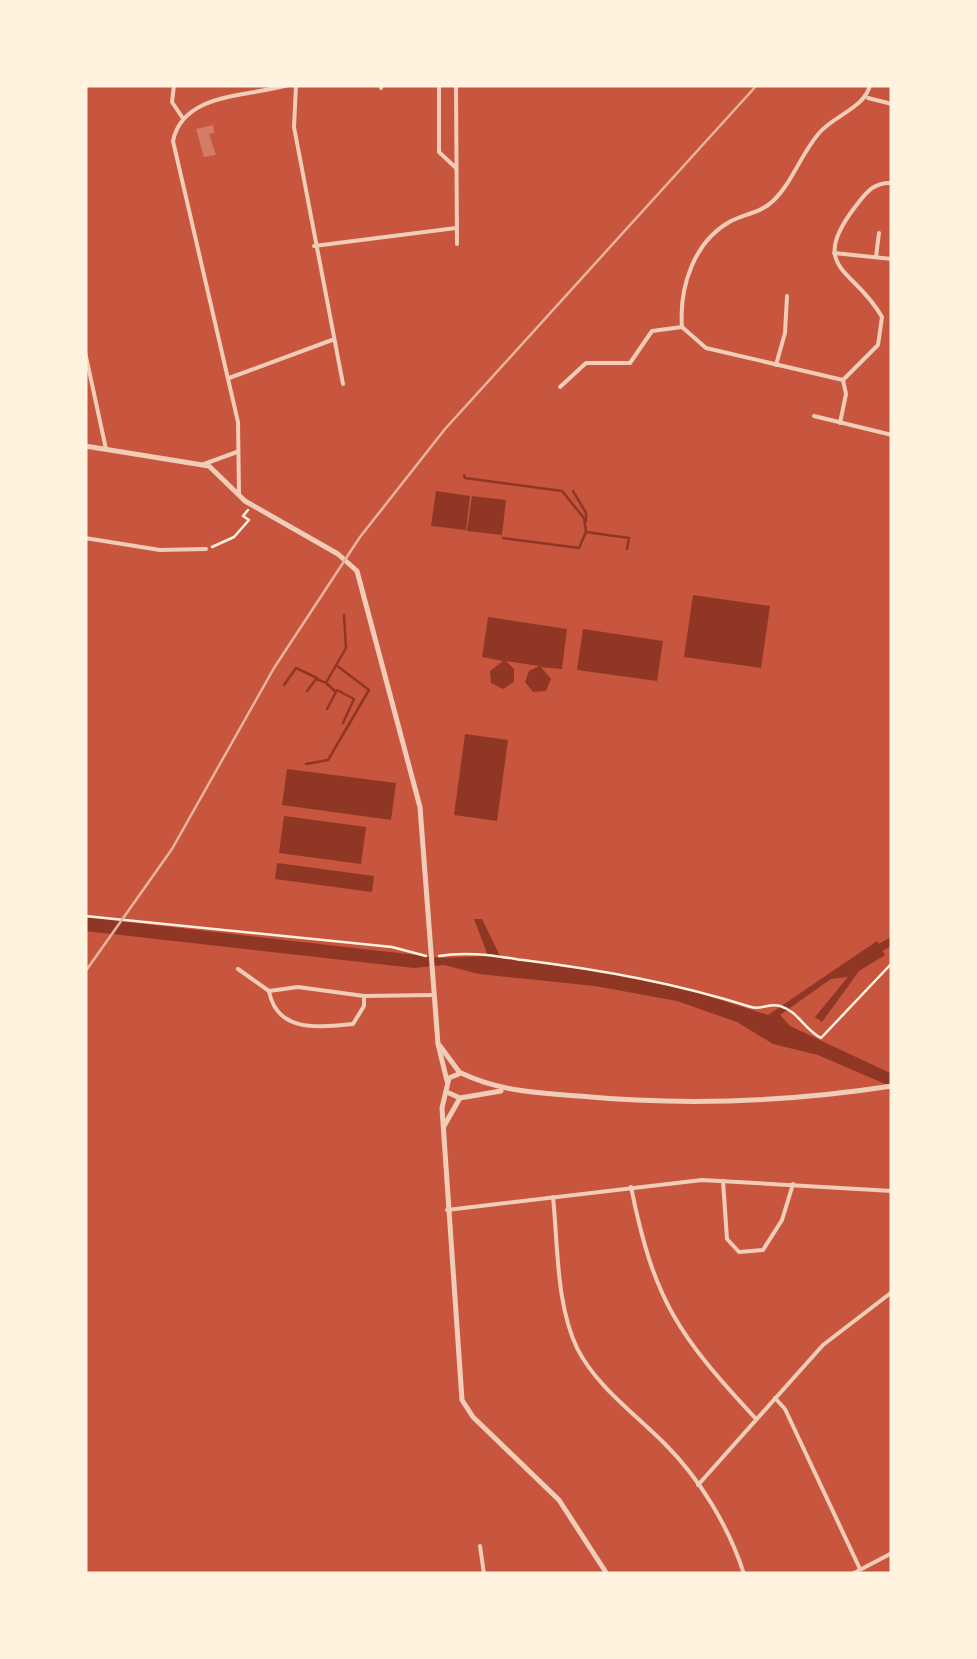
<svg xmlns="http://www.w3.org/2000/svg" width="977" height="1659" viewBox="0 0 977 1659" font-family="Bitter,serif">
<style>
.water{fill:#8f3625}
.lines{fill:none;stroke-linecap:round;stroke-linejoin:round}
.stream{stroke:#8f3625;stroke-width:2.5}
.canal{stroke:#8f3625;stroke-width:8}
.building{fill:#d67c66}
.path{stroke:#fff3e0;stroke-width:2.5}
.minor{stroke:#f1ccb7;stroke-width:4}
.tertiary{stroke:#f1ccb7;stroke-width:5}
.rail{stroke:#e9b49f;stroke-width:2.5}
</style>
<rect width="100%" height="100%" fill="#c8553d"/>
<g class="water">
<polygon points="436,491 470,496 466,530 431,526"/>
<polygon points="472,496 506,500 502,535 467,531"/>
<polygon points="693,595 770,606 761,668 684,657"/>
<polygon points="488,617 567,629 562,669 541,667 551,679 546,691 533,692 525,682 529,671 539,666 506,661 514,669 514,682 503,689 491,683 490,671 503,661 482,657"/>
<polygon points="583,629 663,641 657,681 577,670"/>
<polygon points="465,734 508,740 497,821 454,815"/>
<polygon points="287,769 396,783 391,820 282,805"/>
<polygon points="284,816 366,827 361,864 279,853"/>
<polygon points="277,863 374,876 372,892 275,879"/>
<polygon points="85,917 442,958 488,956 474,919 482,919 501,958 578,967 683,988 768,1015 877,941 885,955 859,971 822,1022 815,1017 848,977 831,979 780,1015 790,1026 890,1073 892,1087 818,1055 773,1044 737,1022 677,1001 595,986 479,974 444,965 414,968 85,931"/>
</g>
<g class="lines">
<g class="stream">
<polyline points="464,475 465,478 562,491 584,518 586,532"/>
<polyline points="573,491 586,513 586,521"/>
<polyline points="503,538 579,548 586,532 629,538 627,549"/>
<polyline points="284,685 296,668 317,678"/>
<polyline points="337,690 354,699 343,723"/>
<polyline points="307,691 316,679 324,682"/>
<polyline points="327,709 336,692 326,683 346,648 344,615"/>
<polyline points="306,764 328,760 369,690 336,665"/>
</g>
<polyline class="canal" points="874,951 892,941"/>
</g>
<polygon class="building" points="213,125 214,133 209,134 216,155 204,157 196,129"/>
<g class="lines">
<g class="path">
<polyline points="212,547 234,537 249,520 243,516 248,510"/>
<polyline points="85,916 392,947 426,956"/>
<path d="M439,956C467,951 495,956 523,960C602,970 675,983 751,1007C761,1010 769,1003 780,1006C798,1011 804,1029 821,1038L892,963"/>
</g>
<g class="minor">
<polyline points="174,85 172,102 182,117"/>
<polyline points="296,85 294,127 343,384"/>
<polyline points="439,85 439,152 456,168"/>
<polyline points="456,85 457,244"/>
<path d="M870,85C865,107 836,115 821,131C802,151 793,182 773,201C762,212 745,214 731,221C694,241 679,287 682,327L706,348L843,380L878,345L882,317C855,268 807,270 855,207C866,193 873,182 892,183"/>
<polyline points="381,88 382,85"/>
<polyline points="868,98 892,104"/>
<polyline points="314,246 456,228"/>
<polyline points="834,253 892,259"/>
<polyline points="876,257 879,233"/>
<polyline points="85,352 106,449"/>
<polyline points="776,365 785,333 787,296"/>
<polyline points="229,378 332,340"/>
<polyline points="560,387 586,363 630,363 652,331 682,327"/>
<polyline points="814,416 892,435"/>
<polyline points="840,423 846,394 843,380"/>
<polyline points="204,464 237,452"/>
<path d="M239,494L238,422L173,141C183,92 248,97 288,85"/>
<polyline points="85,538 160,550 206,549"/>
<polyline points="238,969 269,991"/>
<path d="M364,996V1006L353,1024C321,1027 277,1034 269,991L298,987L364,996L434,995"/>
<polyline points="723,1181 727,1239 739,1252 763,1250 782,1220 793,1184"/>
<path d="M631,1187C654,1301 678,1335 756,1419"/>
<path d="M553,1197C558,1245 556,1304 577,1348C596,1386 635,1414 665,1444C700,1479 729,1527 744,1574"/>
<polyline points="447,1210 702,1180 892,1191"/>
<polyline points="775,1398 785,1409 860,1569"/>
<polyline points="698,1485 823,1345 892,1292"/>
<polyline points="480,1546 484,1574"/>
<polyline points="852,1574 892,1553"/>
</g>
<g class="tertiary">
<polyline points="85,446 209,466 245,501 338,554 357,571 420,807 438,1044 447,1081"/>
<polyline points="440,1046 460,1073"/>
<polyline points="449,1093 460,1098 501,1091"/>
<polyline points="444,1126 460,1098"/>
<path d="M607,1574L559,1500L473,1417L462,1400L442,1108L449,1078L461,1073C499,1091 536,1093 579,1096C684,1106 788,1102 892,1086"/>
</g>
<polyline class="rail" points="85,972 172,849 274,668 360,537 445,429 757,85"/>
</g>
<rect width="977" height="1659" fill="none" stroke="#fff3e0" stroke-width="175"/>
</svg>
